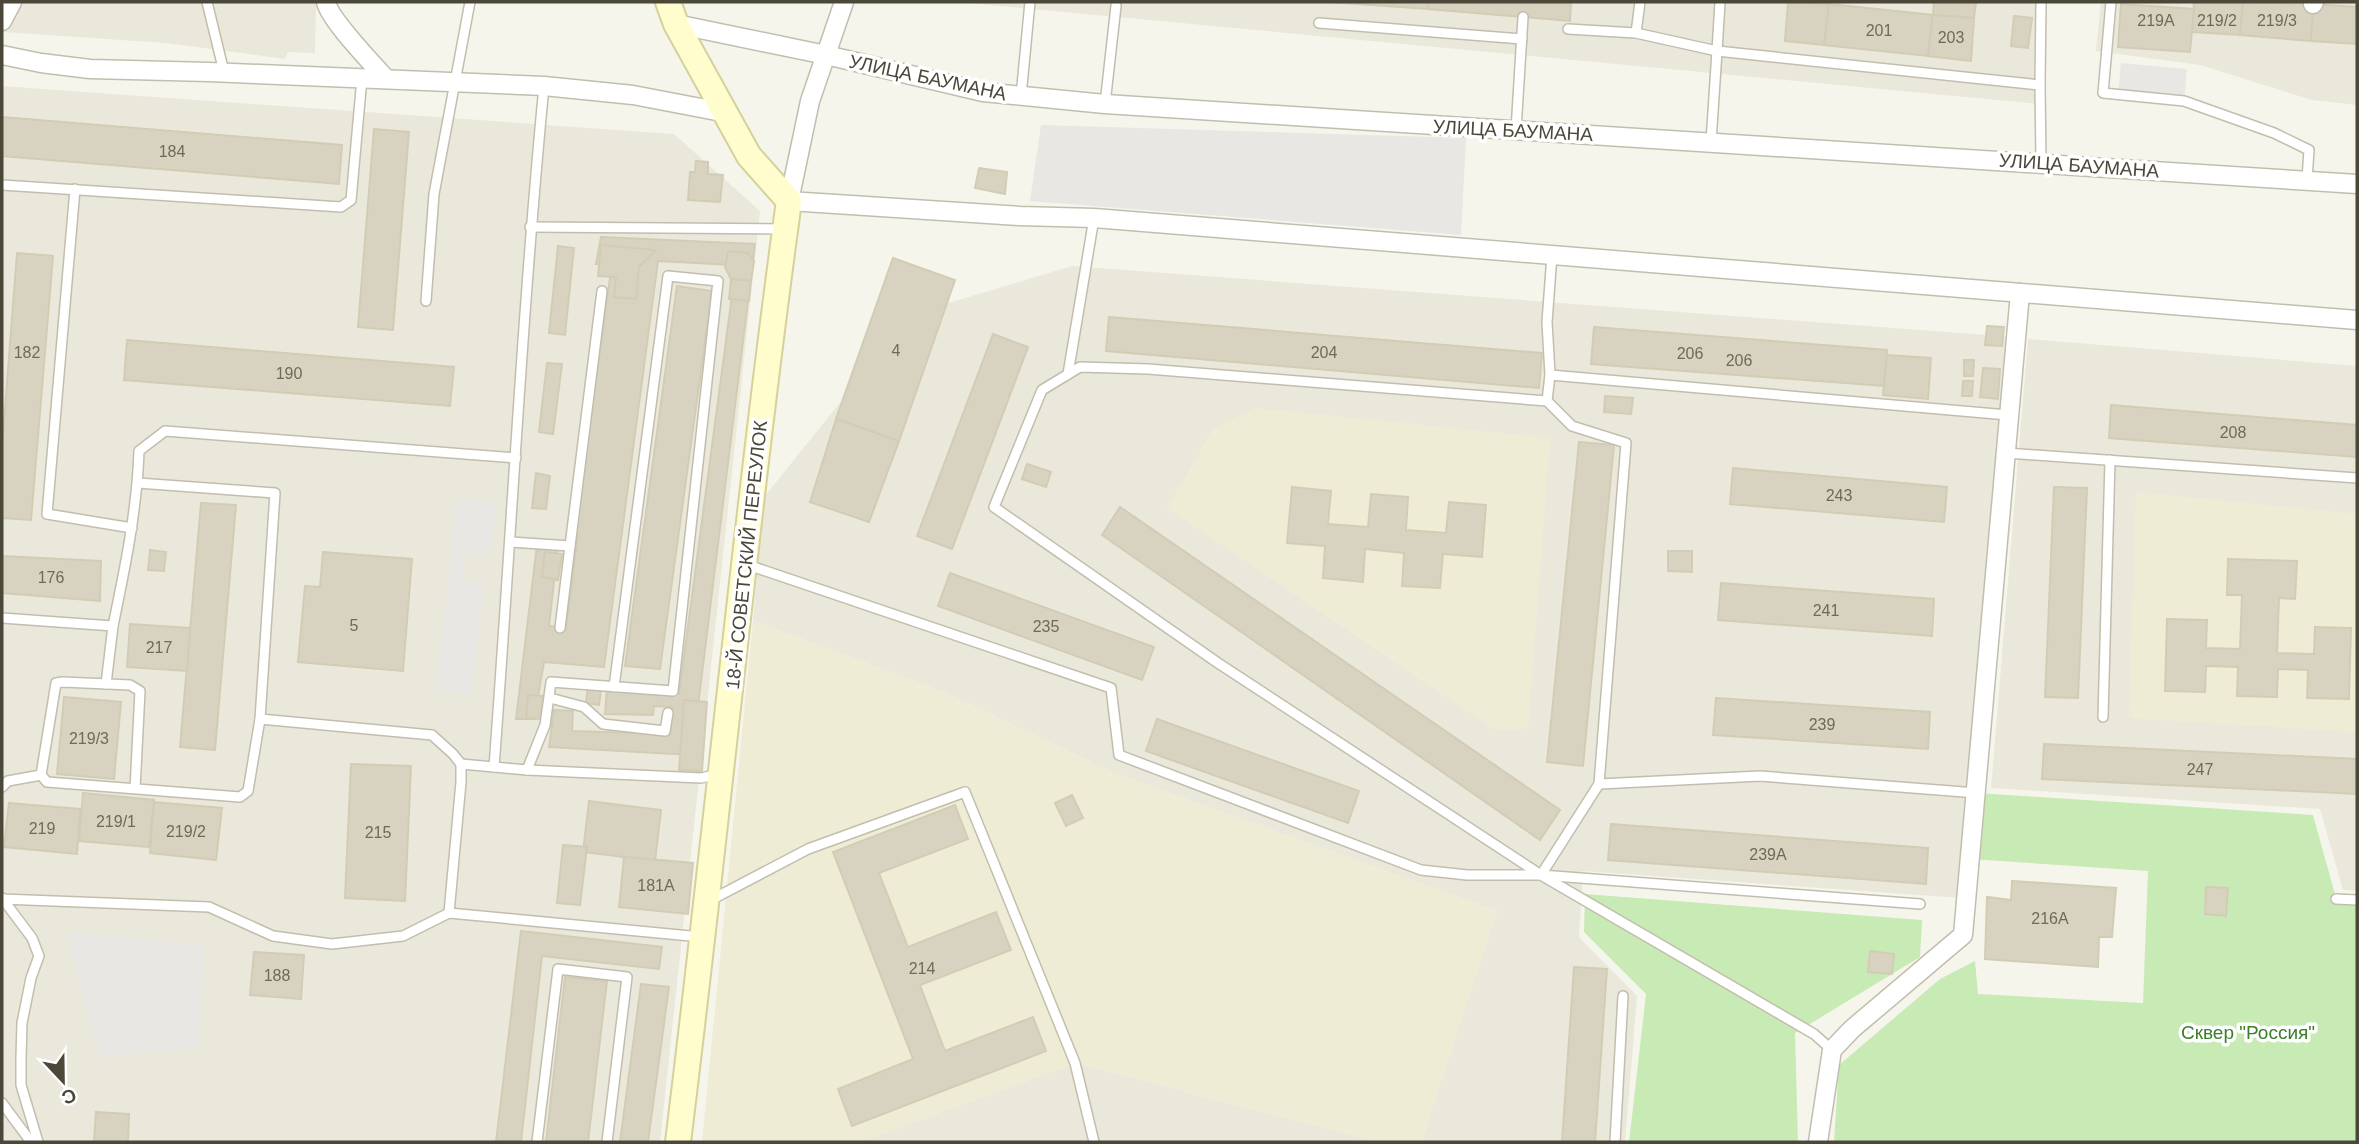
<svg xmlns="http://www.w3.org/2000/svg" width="2359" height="1144" viewBox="0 0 2359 1144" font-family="Helvetica,sans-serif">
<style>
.residential{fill:#eae8da}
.education{fill:#efecd6}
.green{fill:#c8eab5}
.parking{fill:#e8e7e3}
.building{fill:#d8d3c1;stroke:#d3ccb4;stroke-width:2}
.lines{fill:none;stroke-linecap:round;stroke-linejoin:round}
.lane-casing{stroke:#c2beae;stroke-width:12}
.street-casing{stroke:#c2beae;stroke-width:21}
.secondary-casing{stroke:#d5d19b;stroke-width:28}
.lane{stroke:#fff;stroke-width:9}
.street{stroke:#fff;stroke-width:18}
.secondary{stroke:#fffccd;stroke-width:24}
.labels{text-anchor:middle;stroke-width:7;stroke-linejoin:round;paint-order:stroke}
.number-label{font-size:16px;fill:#6e6a5b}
.street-label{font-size:19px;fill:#4b4739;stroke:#fff}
.park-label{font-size:19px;fill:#3b7e2a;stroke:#fff}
</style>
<rect width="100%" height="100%" fill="#f6f5ec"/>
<g class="residential">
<polygon points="2,2 316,2 315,53 288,52 285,59 166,43 2,32"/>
<polygon points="958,2 2044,2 2040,104"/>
<polygon points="2101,2 2357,2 2357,105 2312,100 2200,65 2096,51"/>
<polygon points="2,86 674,134 760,211 660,1142 2,1142"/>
<polygon points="1072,266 2012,337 1962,898 1583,871 1579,937 1637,996 1625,1142 1421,1142 1497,911 1117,774 941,691 753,621 764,497 868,368 935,307"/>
<polygon points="2028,339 2357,366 2357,891 2343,890 2320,809 1991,788"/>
<polygon points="1075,1063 1378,1142 860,1142"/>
</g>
<g class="education">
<polygon points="1255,408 1550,438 1528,728 1496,731 1167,508 1213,429"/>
<polygon points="2136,492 2357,514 2357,732 2129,718"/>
<polygon points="753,621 941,691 1117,774 1497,911 1421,1142 1378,1142 1075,1063 860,1142 702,1142"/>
</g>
<g class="green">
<polygon points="1977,793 2313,815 2336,898 2357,900 2357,1142 1834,1142 1839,1065 1940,979 1975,961 1978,994 2143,1003 2148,871 1971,859"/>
<polygon points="1585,894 1922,920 1920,957 1795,1033 1798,1142 1629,1142 1646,994 1584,932"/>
</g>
<g class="parking">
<polygon points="2121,63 2187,69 2184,101 2118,94"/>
<polygon points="1041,125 1466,138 1461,235 1030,201"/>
<polygon points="457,499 496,503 490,555 465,553 462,582 484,584 472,694 436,690"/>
<polygon points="65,932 204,945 199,1047 100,1057"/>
</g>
<g class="building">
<polygon points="1329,2 1429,2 1428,9"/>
<polygon points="1429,2 1571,2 1570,21 1428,9"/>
<polygon points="1788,2 1829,4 1824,45 1785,41"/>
<polygon points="1934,2 1976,2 1974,18 1933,15"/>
<polygon points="2194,2 2243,2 2240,35 2192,32"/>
<polygon points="2243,2 2313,4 2311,41 2240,35"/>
<polygon points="1829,4 1933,15 1928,56 1824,45"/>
<polygon points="2121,4 2194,9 2190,52 2118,47"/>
<polygon points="2313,4 2357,7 2357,44 2311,41"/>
<polygon points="1933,15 1974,18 1971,61 1928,56"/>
<polygon points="2014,16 2032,18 2028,48 2011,46"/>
<polygon points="2,117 342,145 339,184 2,156"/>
<polygon points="374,129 409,132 393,330 358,327"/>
<polygon points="696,161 708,162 708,174 723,175 720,202 688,200 690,172 695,172"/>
<polygon points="979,168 1007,172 1005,194 975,188"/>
<polygon points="601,237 755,244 692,755 549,747 554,710 573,711 572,731 670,734 672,707 654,706 653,715 605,714 607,687 679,694 731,303 734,265 658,261 604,667 544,662 534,719 516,719 537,545 558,546 549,626 566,627 578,534 574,534 612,264 596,264"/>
<polygon points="601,245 656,250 639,267 636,299 614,297 616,277 598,276"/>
<polygon points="558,246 574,248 565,335 549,333"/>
<polygon points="728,251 748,253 754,261 751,281 731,279 725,267"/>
<polygon points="17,253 53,256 31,520 2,518 2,448"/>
<polygon points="893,258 955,280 899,441 836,419"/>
<polygon points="731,279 751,281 749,301 729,299"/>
<polygon points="677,286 712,291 660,669 625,666"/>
<polygon points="1109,317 1542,353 1539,388 1106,351"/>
<polygon points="1987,326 2004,327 2002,346 1985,345"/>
<polygon points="1594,327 1887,350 1884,386 1591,364"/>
<polygon points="993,334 1028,347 952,549 917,536"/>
<polygon points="127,340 454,367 450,406 124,380"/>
<polygon points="1887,355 1931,358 1928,399 1883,395"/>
<polygon points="1964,360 1974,360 1973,376 1964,376"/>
<polygon points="547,363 562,364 553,434 539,432"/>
<polygon points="1983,368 2000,369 1998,399 1980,397"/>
<polygon points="1963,381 1973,381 1972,396 1962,396"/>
<polygon points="1605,396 1633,398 1631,414 1604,412"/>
<polygon points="2111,405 2357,425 2357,457 2109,438"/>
<polygon points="836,419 899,441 869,522 810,502"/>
<polygon points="1579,442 1614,445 1583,766 1547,762"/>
<polygon points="1027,464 1051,472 1046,487 1022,479"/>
<polygon points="1733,468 1947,487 1944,522 1730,504"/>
<polygon points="536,473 550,476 546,509 532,508"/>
<polygon points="1292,487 1331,491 1328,524 1368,527 1371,494 1408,497 1406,530 1446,533 1449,502 1486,505 1482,557 1443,554 1440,588 1402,586 1404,553 1365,549 1363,582 1323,578 1325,546 1287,543"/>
<polygon points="2054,487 2087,488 2078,698 2045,697"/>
<polygon points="201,503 236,505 215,750 180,747"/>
<polygon points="1120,507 1560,810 1540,840 1102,535"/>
<polygon points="150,550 166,552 164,571 148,570"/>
<polygon points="1668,551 1692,551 1692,572 1668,571"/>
<polygon points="323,552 412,559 403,671 298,662 305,586 320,587"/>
<polygon points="545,552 562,554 558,580 542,577"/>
<polygon points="2,556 101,561 100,601 2,593"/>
<polygon points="2228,559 2297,561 2295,599 2279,598 2277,653 2314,654 2315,627 2351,628 2349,699 2307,698 2308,670 2278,669 2277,697 2237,696 2238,667 2206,666 2205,692 2165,691 2167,619 2207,620 2206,648 2240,649 2242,595 2227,595"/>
<polygon points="950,573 1154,647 1142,680 938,606"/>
<polygon points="1721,583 1934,599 1932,636 1718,620"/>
<polygon points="130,624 190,628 187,671 127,667"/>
<polygon points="588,687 601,689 599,705 586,703"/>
<polygon points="528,695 543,696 541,719 526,718"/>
<polygon points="64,697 121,702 114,779 57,774"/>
<polygon points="1716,698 1930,712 1928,749 1713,735"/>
<polygon points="684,700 707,702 702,771 679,770"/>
<polygon points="1157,719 1359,791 1348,823 1146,751"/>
<polygon points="2044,744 2357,759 2357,794 2042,779"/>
<polygon points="351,764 411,766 405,901 345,898"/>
<polygon points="83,793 154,800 149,847 79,841"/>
<polygon points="1072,795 1083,818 1066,826 1055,803"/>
<polygon points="589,801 661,810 655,861 583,852"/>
<polygon points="154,802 222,808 216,860 150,853"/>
<polygon points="9,803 80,809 77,854 4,847"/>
<polygon points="955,805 968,839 879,873 908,947 996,912 1011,950 920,985 945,1051 1033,1017 1046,1051 852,1126 838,1089 913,1059 833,852"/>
<polygon points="1611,824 1928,848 1926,884 1608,860"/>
<polygon points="563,845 587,847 580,905 557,903"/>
<polygon points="624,857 693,863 688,914 619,907"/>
<polygon points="2012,881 2116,888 2112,937 2099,937 2098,967 1985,959 1987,897 2011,900"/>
<polygon points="2206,887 2228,888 2226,916 2205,914"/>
<polygon points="521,931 662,947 659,969 542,956 521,1142 496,1142"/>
<polygon points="1870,951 1894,954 1892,974 1868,972"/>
<polygon points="254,952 304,955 301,999 250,995"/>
<polygon points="1574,967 1607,969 1595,1142 1562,1142"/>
<polygon points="565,977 607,981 588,1142 546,1142"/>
<polygon points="641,984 669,987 648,1142 620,1142"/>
<polygon points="96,1112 129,1114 128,1142 94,1142"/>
</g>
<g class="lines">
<g class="lane-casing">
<g id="lane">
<polyline points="207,2 224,72"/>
<polyline points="2111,2 2103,93 2184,101 2274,133 2309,150 2307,179"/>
<polyline points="1319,23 1522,39"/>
<polyline points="1568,29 1636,33 1717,51 1720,2"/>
<polyline points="1636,33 1640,2"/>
<polyline points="2040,85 2041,162"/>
<polyline points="1021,96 1030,2"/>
<polyline points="1105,104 1116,6"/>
<polyline points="1516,130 1523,17"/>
<polyline points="1711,142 1717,51 2040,85 2041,2"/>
<polyline points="2,185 341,207 351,200 362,78"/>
<polyline points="75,189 47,514 132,528"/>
<polyline points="530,227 784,229"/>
<polyline points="426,301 434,194 470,2"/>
<polyline points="1068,374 1094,218"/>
<polyline points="1550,375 2008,415"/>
<polyline points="1547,401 1148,369 1080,367 1042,390 994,507 1218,663 1541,875 1814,1034 1832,1050"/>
<polyline points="2007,453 2357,478"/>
<polyline points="138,483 275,493 260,719 432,735 453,754 461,764 461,782 449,913"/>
<polyline points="511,542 570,546 602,291"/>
<polyline points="745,564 1111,688 1119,755 1421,870 1467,875 1541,875 1920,904"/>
<path d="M2,618L113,626C125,568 137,510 139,451L165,431L516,458"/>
<polyline points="560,628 570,546"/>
<polyline points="106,684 113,626"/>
<polyline points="550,698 584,707 603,724 665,731 668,713"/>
<polyline points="2103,717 2110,460"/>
<polyline points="461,764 527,770 701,778 720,774"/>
<path d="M494,767C511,540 522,313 544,86"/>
<polyline points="527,770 545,725 551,682 673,691 718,281 668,276 614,687"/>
<polyline points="1599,784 1760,776 1977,793"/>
<polyline points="2,787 8,781 41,775"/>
<polyline points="135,789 140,691 130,685 63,682 56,683 41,775 47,782 240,797 248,791 260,719"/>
<polyline points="1541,875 1599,784 1626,443 1572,426 1547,401 1550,375 1547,322 1552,255"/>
<polyline points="2,898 32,938 39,956 31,978 22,1023 21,1058 21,1085 38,1142"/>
<polyline points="2,899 209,907 273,936 332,944 403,936 449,913 701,937"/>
<polyline points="2336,899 2357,900"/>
<polyline points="709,901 808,849 965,792 1075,1063 1094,1142"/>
<polyline points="2,1103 31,1142"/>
<polyline points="537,1142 558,969 627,977 607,1142"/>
<polyline points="1615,1142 1623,996"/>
</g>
</g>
<g class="street-casing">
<g id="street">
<path d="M326,2C329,19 373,64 386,79"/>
<polyline points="844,2 810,101 789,201 1020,216 1094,218 2357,320"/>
<polyline points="2313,4 2314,2"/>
<polyline points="2,21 12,2"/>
<polyline points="676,24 826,55 983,92 1105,104 2357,184"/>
<polyline points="2,55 41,63 90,69 209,72 544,86 633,95 727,113"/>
<polyline points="1818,1142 1832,1050 1852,1029 1963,935 2020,293"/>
</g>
</g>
<g class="secondary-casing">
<path id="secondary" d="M668,2L676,24L749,156L789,201C746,514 717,829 678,1142"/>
</g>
<use href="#lane" class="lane"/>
<use href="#street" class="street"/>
<use href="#secondary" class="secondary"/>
</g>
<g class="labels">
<g class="number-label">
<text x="2156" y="26">219А</text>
<text x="2217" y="26">219/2</text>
<text x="2277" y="26">219/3</text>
<text x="1879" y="36">201</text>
<text x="1951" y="43">203</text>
<text x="172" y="157">184</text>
<text x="896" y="356">4</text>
<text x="27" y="358">182</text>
<text x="1324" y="358">204</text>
<text x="1690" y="359">206</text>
<text x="1739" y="366">206</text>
<text x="289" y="379">190</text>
<text x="2233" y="438">208</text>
<text x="1839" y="501">243</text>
<text x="51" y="583">176</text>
<text x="1826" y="616">241</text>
<text x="354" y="631">5</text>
<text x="1046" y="632">235</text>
<text x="159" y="653">217</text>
<text x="1822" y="730">239</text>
<text x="89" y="744">219/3</text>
<text x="2200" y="775">247</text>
<text x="116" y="827">219/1</text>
<text x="42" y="834">219</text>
<text x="186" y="837">219/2</text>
<text x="378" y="838">215</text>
<text x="1768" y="860">239А</text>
<text x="656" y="891">181А</text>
<text x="2050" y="924">216А</text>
<text x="922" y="974">214</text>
<text x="277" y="981">188</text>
</g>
<g class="street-label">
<text transform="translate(928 77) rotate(12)" y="7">УЛИЦА БАУМАНА</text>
<text transform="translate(1513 130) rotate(3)" y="7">УЛИЦА БАУМАНА</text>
<text transform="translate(2079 165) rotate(4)" y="7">УЛИЦА БАУМАНА</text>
<text transform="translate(746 555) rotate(-84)" y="7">18-Й СОВЕТСКИЙ ПЕРЕУЛОК</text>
</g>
<g class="park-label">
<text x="2248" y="1039">Сквер "Россия"</text>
</g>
</g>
<rect width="2359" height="1144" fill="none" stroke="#4b4739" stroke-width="7"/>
<g transform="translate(63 1081) rotate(158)" stroke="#ffffff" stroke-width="5" paint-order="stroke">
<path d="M0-5L12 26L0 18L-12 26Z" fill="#4b4739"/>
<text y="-10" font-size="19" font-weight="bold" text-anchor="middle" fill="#4b4739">С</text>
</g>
</svg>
